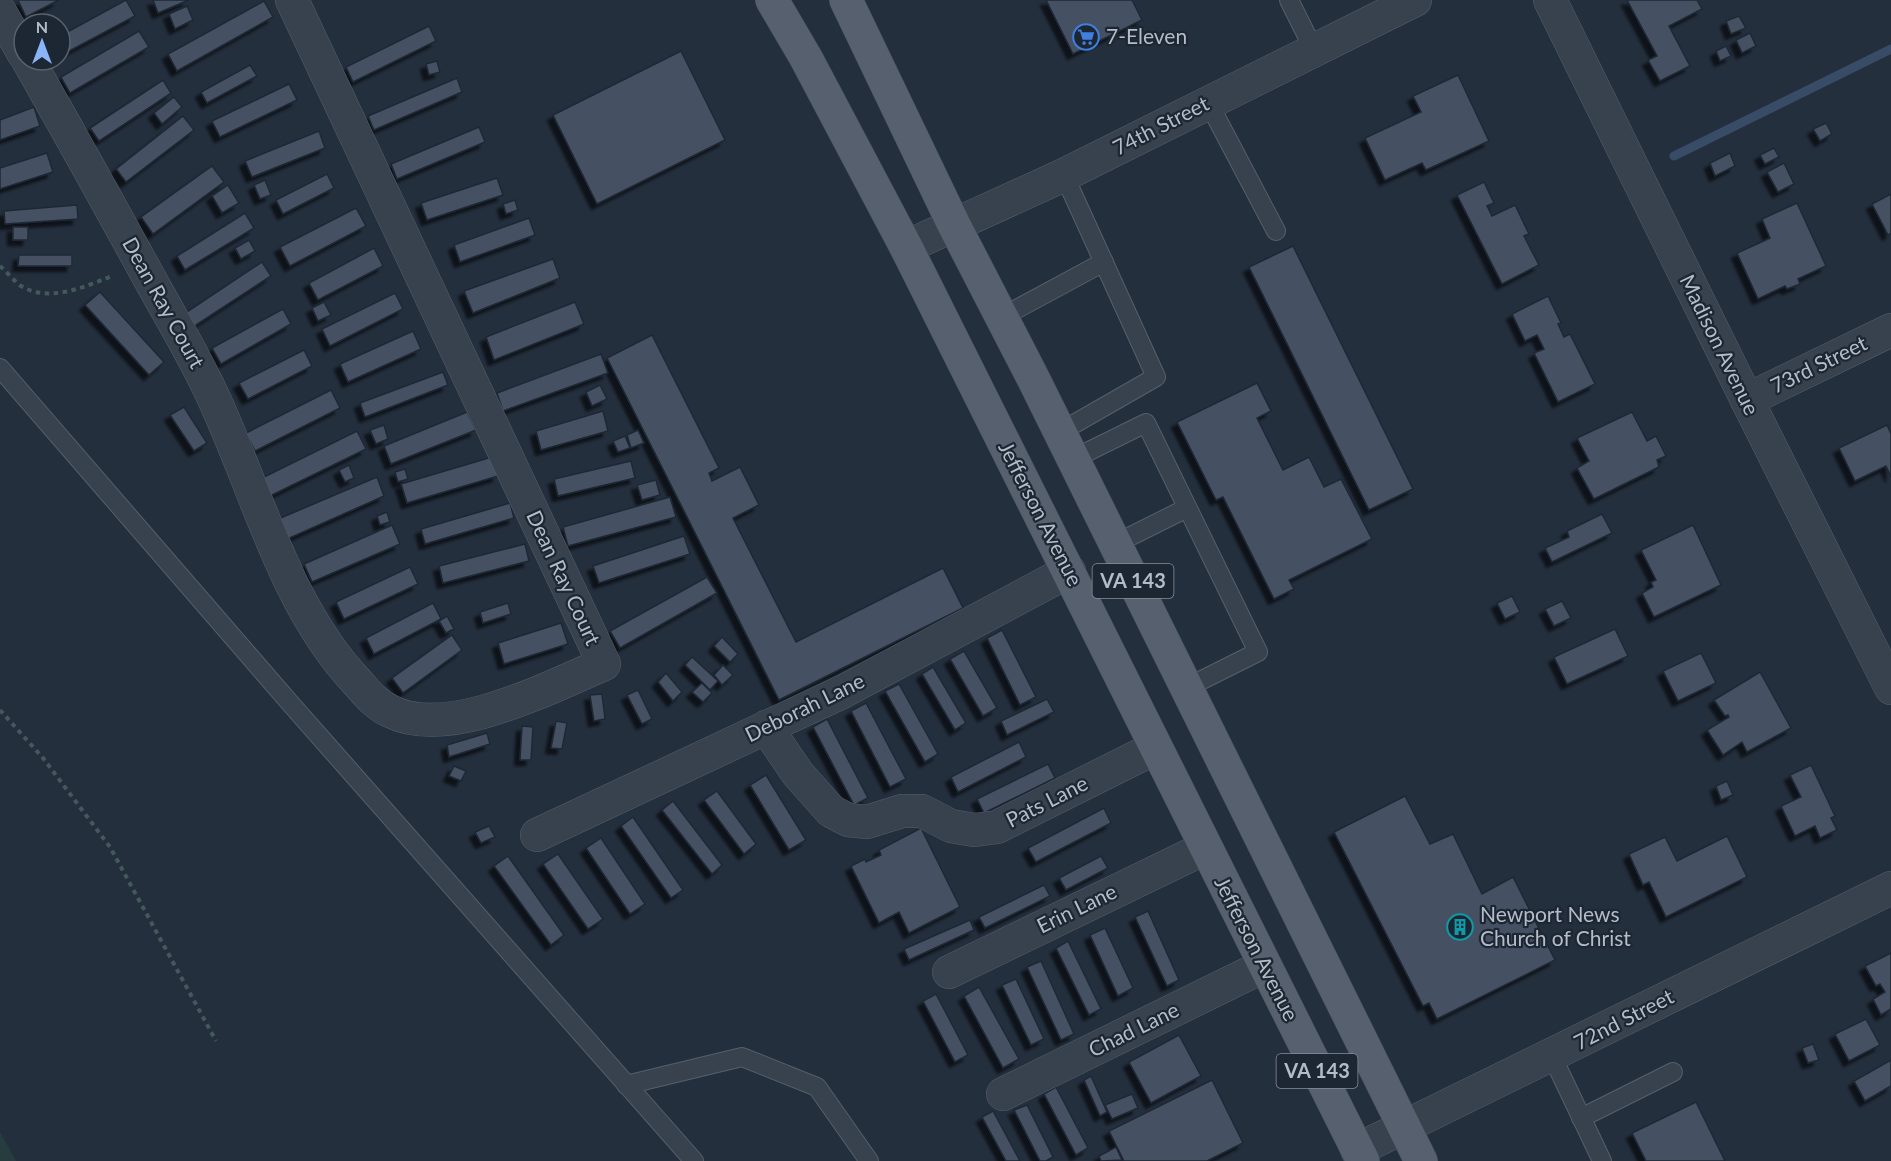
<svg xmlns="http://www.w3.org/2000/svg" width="1891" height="1161" viewBox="0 0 1891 1161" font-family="Lato,sans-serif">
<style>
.green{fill:#263c3f}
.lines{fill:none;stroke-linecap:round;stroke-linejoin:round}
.stream{stroke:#394c67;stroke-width:9}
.building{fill:#455162;stroke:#1f2835;stroke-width:1.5;filter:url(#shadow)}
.service-casing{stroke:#565f6c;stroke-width:20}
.minor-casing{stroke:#565f6c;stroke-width:34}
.primary-casing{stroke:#414a57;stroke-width:34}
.path{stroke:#44595c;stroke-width:4;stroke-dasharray:4.5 4.5;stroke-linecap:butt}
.service{stroke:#38414e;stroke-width:18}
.minor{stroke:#38414e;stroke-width:33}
.primary{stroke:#56606e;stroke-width:33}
.labels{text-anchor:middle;stroke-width:4.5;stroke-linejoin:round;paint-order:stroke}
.shield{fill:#1d2633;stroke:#878f9c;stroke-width:1.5}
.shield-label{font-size:20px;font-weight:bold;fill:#b4bcc9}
.poi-label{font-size:21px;fill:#b4bcc9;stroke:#1d2633;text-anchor:start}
.street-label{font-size:21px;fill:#b4bcc9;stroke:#1d2633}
</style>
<defs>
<filter id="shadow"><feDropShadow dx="-5.5" dy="5.5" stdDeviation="1.5" flood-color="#0009"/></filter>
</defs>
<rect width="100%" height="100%" fill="#242f3e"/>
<polygon class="green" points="0,1132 16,1161 0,1161"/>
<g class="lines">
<polyline class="stream" points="1674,156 1891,49"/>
</g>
<g class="building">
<polygon points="18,0 59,0 26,17"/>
<polygon points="126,0 135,16 60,56 60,36"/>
<polygon points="153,0 189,0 158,13"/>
<polygon points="1046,0 1132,0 1142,20 1073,54"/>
<polygon points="1627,0 1697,0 1702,9 1669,26 1690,66 1660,81 1648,60 1657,56"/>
<polygon points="264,1 273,17 177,71 168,54"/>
<polygon points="187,6 193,20 175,29 169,14"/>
<polygon points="1739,16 1746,28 1731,34 1726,21"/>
<polygon points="429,26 436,41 353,82 346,67"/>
<polygon points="139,31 149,47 70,93 61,77"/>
<polygon points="1750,33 1756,46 1742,53 1736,40"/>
<polygon points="1726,46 1731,56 1720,61 1716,51"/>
<polygon points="681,51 725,140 597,204 553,115"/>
<polygon points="437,61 440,72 429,75 426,64"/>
<polygon points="250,65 257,76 207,103 201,92"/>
<polygon points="1458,75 1489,141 1426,170 1422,163 1385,180 1365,138 1421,112 1413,96"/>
<polygon points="457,78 462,92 374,130 368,116"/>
<polygon points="163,80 171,93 99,141 90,128"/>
<polygon points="289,84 297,100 220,137 212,121"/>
<polygon points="174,97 182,107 162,124 154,113"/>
<polygon points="34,107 40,126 0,140 0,120"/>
<polygon points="183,116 194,130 126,182 116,169"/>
<polygon points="1826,123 1832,134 1820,141 1813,129"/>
<polygon points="479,127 485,142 397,179 391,164"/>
<polygon points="319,131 325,148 252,177 245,161"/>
<polygon points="1774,148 1779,157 1765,164 1760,155"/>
<polygon points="47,153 53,172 0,189 0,168"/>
<polygon points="1730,153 1735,166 1715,176 1710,163"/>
<polygon points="1784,163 1794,184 1778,192 1767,172"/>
<polygon points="212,166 224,182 153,234 141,217"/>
<polygon points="327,174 334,188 283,214 276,200"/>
<polygon points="497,178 503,195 427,220 421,203"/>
<polygon points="265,180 271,195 260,199 254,185"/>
<polygon points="1484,182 1494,203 1487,206 1492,216 1515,205 1529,234 1524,236 1539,265 1502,284 1457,195"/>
<polygon points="228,185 239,203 222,213 212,196"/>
<polygon points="1891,194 1891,233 1888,235 1872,204"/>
<polygon points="515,200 518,210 506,214 503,204"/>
<polygon points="1797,203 1826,266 1798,279 1800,284 1787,289 1785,286 1758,299 1737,253 1770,238 1762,219"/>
<polygon points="77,205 78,219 5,224 4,211"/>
<polygon points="356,208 366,226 290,266 280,247"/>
<polygon points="245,213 254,228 185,270 177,256"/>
<polygon points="529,218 535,235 460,262 454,245"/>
<rect x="13" y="227" width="15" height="13"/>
<polygon points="249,240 255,251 241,259 235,248"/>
<polygon points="1293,246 1413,489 1369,510 1249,267"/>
<polygon points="374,248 383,266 318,300 309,283"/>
<polygon points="19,255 72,255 72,266 18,266"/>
<polygon points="553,259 560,278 473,313 464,291"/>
<polygon points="262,262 271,276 193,327 184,314"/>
<polygon points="100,292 164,362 149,375 85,305"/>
<polygon points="395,293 403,309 330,346 322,329"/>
<polygon points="1548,296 1561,323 1558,324 1564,337 1570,334 1595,384 1558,402 1534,353 1544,349 1537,335 1525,341 1512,314"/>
<polygon points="324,302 331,315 318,321 312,308"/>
<polygon points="575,302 584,324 494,360 486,337"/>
<polygon points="283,309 291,324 221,364 212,348"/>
<polygon points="413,331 421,349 348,382 340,364"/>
<polygon points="652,335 719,468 709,473 712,481 740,467 759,505 733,518 796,642 943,568 963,608 779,700 607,358"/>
<polygon points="304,350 312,366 248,399 239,383"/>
<polygon points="601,354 608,373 503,411 497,393"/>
<polygon points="443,372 448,385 365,417 360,403"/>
<polygon points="1257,383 1271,411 1257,418 1283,470 1309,457 1324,487 1341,479 1372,539 1289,580 1294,589 1274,599 1223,497 1216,500 1177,422"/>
<polygon points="600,385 607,399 592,406 586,392"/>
<polygon points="331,390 340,408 255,451 246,433"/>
<polygon points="184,407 207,443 194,451 170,415"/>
<polygon points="603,411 608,431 541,450 536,431"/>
<polygon points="467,412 476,430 391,464 384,446"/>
<polygon points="1632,412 1647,441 1656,436 1666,456 1657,460 1659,467 1594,499 1577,468 1589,461 1577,438"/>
<polygon points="384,425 388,439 376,444 370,430"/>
<polygon points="1887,425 1891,434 1891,477 1886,466 1855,481 1839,448"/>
<polygon points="638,430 644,443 631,448 627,435"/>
<polygon points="357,431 366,449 266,498 258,480"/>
<polygon points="625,436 630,448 618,452 613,441"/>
<polygon points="492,457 498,476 407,503 401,484"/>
<polygon points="631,461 635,478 558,496 554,479"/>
<polygon points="349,465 354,478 345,482 339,470"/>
<polygon points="405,469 408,479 398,482 395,472"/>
<polygon points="377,477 384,496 285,540 276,520"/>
<polygon points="656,480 660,495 642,500 637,485"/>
<polygon points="670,497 676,517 568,546 563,527"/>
<polygon points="510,503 514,518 425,544 421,529"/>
<polygon points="387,512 390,522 380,525 377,516"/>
<polygon points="1602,514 1612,533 1552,562 1545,548 1569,537 1567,531"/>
<polygon points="392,525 400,544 312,582 304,564"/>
<polygon points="1693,525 1721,585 1654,617 1642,593 1653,587 1651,582 1656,580 1641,550"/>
<polygon points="684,536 690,554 599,583 593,566"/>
<polygon points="525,544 529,561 443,583 439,566"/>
<polygon points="410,567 418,584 344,619 336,602"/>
<polygon points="707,577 717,593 620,648 610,631"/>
<polygon points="1512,596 1520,612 1505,619 1497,603"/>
<polygon points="1562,601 1571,618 1554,626 1545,609"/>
<polygon points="433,603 441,619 374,654 366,638"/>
<polygon points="508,603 511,614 483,623 480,612"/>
<polygon points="447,616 454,629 446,633 439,621"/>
<polygon points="561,623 568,644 504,664 498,643"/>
<polygon points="1615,629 1628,656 1567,684 1554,657"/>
<polygon points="1002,630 1036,697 1020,705 987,638"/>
<polygon points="452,635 462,650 403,693 392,678"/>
<polygon points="722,637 738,654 730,662 714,646"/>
<polygon points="964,651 997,708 983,716 950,659"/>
<polygon points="1701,653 1716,683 1678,701 1663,671"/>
<polygon points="692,657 718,681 710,690 685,665"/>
<polygon points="723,665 733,675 722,685 714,675"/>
<polygon points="933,667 966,723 955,730 922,674"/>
<polygon points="1760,672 1791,728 1747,752 1742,742 1723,755 1707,730 1729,717 1728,715 1725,716 1714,700"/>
<polygon points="666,673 682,692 673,701 658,682"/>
<polygon points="702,683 712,693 703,702 692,692"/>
<polygon points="899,684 938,754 925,762 885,691"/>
<polygon points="638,690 652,719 642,724 627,695"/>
<polygon points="602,694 605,719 594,721 590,695"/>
<polygon points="1047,699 1054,712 1007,735 1001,721"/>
<polygon points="866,703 906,779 890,787 851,711"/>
<polygon points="827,719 868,798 854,805 813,727"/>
<polygon points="556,721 567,723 562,749 551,748"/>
<polygon points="522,726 533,727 531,760 520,760"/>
<polygon points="487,733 490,744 449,757 447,745"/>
<polygon points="1019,742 1026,757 958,792 951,777"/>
<polygon points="1048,764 1055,778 984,813 977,799"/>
<polygon points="1811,765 1835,816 1831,818 1837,830 1820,838 1815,826 1795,836 1781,806 1801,797 1790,775"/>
<polygon points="454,766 466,771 461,781 449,776"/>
<polygon points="766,775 806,840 789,850 750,785"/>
<polygon points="1727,781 1733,795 1721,800 1716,786"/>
<polygon points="717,791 756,844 744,854 704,800"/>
<polygon points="1405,796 1430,844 1453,834 1482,894 1513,877 1555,960 1437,1019 1429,1003 1423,1006 1334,832"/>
<polygon points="673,801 722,865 712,874 662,810"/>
<polygon points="1104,808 1111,823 1036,862 1028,848"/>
<polygon points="633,817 683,890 671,898 621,826"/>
<polygon points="489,826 495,837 481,843 475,832"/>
<polygon points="921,828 960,907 909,933 899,912 879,923 851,866 865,859 866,862 881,855 879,850"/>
<polygon points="1727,836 1747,877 1666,917 1649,882 1643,885 1629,854 1665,837 1677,861"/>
<polygon points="601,838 645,904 630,914 586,848"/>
<polygon points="558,854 603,919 588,929 543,864"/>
<polygon points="508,856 564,935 551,945 494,866"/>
<polygon points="1101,856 1108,868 1066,890 1059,878"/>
<polygon points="1044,885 1050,896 985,928 979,917"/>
<polygon points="1148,911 1179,980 1167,986 1135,917"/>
<polygon points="970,920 974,930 909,960 904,949"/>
<polygon points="1105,928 1133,988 1118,996 1090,935"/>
<polygon points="1068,941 1101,1009 1089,1015 1056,948"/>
<polygon points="1891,953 1891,1009 1881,1015 1873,999 1885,992 1880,984 1876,986 1865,966"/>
<polygon points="1041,961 1074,1034 1061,1040 1027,967"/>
<polygon points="1016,979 1044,1039 1031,1045 1002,985"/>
<polygon points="979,987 1019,1059 1003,1068 964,996"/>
<polygon points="936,994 968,1055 955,1062 923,1001"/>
<polygon points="1866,1019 1880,1045 1849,1061 1835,1034"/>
<polygon points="1179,1035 1201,1076 1151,1103 1129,1062"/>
<polygon points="1813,1044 1819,1060 1808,1063 1802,1048"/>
<polygon points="1891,1060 1891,1086 1865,1101 1854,1081"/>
<polygon points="1091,1076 1107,1112 1100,1116 1084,1080"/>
<polygon points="1212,1080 1243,1143 1207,1161 1124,1161 1109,1131"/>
<polygon points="1056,1087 1088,1148 1076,1155 1044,1094"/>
<polygon points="1132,1094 1138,1108 1112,1119 1105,1105"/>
<polygon points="1696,1102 1725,1161 1646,1161 1632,1133"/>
<polygon points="1027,1105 1053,1157 1046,1161 1040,1161 1014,1110"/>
<polygon points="993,1111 1020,1161 1006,1161 982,1117"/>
<polygon points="1116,1147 1122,1160 1101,1161 1099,1156"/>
</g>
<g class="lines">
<g class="service-casing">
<g id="service">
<polyline points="1289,0 1314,50"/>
<polyline points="1208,102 1276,231"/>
<polyline points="1002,317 1104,262"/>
<polyline points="0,368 290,703 694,1161"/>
<polyline points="1060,432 1156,377 1064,175"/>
<polyline points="1073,459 1146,423 1258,652 1186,688"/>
<polyline points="1115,544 1187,508"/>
<polyline points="1552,1056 1602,1161"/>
<polyline points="626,1085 742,1057 817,1087 869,1161"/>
<polyline points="1581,1118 1673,1072"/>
</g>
</g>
<g class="minor-casing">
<g id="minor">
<polyline points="1550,0 1747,400 1891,688"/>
<polyline points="0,12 24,54"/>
<path d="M28,60C70,134 111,208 152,283C171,317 191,351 208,386C255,482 282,603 357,682C367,693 376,705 390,711C447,741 550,687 604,664L292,0"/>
<polyline points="906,247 1064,175 1415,0"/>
<polyline points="1747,400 1891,330"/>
<polyline points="766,727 798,774 831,811 848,820 867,822 902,811 922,811 951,826 974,830 997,827 1155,748"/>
<polyline points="537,835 842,692 1069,571"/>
<polyline points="949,972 1205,848"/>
<polyline points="1003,1094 1264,966"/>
<polyline points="1357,1150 1891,888"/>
</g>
</g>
<g class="primary-casing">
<g id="primary">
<polyline points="772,0 806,58 906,247 1363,1161"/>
<polyline points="846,0 954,225 1033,378 1421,1161"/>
</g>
</g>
<g class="path">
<path d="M0,266C7,272 14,281 21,286C49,303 84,287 112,276"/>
<polyline points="0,710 43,758 110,847 216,1041"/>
</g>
<use href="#service" class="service"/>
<use href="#minor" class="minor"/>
<use href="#primary" class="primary"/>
</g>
<defs>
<g id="supermarket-ring" transform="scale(1.35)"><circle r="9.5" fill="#1d2633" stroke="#3f7fe0" stroke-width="1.5"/><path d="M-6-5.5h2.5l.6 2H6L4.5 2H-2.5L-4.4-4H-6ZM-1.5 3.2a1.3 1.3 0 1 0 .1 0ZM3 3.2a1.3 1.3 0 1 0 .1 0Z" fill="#3f7fe0"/></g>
<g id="building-ring" transform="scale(1.35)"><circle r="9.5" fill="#1d2633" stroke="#0f9aa8" stroke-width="1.5"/><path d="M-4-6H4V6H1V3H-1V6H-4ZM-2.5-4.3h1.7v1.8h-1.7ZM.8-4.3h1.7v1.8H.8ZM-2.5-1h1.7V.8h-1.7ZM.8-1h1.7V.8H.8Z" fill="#0f9aa8"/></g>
</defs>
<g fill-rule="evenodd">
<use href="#supermarket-ring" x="1086" y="37"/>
<use href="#building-ring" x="1460" y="927"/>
</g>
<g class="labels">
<g class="shield">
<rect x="1092.5" y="564" width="81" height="34" rx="4.5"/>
<rect x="1276.5" y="1054" width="81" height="34" rx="4.5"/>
</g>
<g class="shield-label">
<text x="1133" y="588">VA 143</text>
<text x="1317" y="1078">VA 143</text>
</g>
<g class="poi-label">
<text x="1106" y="44">7-Eleven</text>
<text x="1480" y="922">Newport News<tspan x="1480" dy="24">Church of Christ</tspan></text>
</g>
<g class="street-label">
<text transform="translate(1161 126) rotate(-27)" y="7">74th Street</text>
<text transform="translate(163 303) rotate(61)" y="7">Dean Ray Court</text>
<text transform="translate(1719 345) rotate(64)" y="7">Madison Avenue</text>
<text transform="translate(1819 365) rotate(-26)" y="7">73rd Street</text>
<text transform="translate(1040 514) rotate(63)" y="7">Jefferson Avenue</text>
<text transform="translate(563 578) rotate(65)" y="7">Dean Ray Court</text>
<text transform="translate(805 708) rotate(-26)" y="7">Deborah Lane</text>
<text transform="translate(1047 802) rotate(-27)" y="7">Pats Lane</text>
<text transform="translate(1077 909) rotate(-26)" y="7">Erin Lane</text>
<text transform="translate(1256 949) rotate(63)" y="7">Jefferson Avenue</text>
<text transform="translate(1624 1020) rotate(-27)" y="7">72nd Street</text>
<text transform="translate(1134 1030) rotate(-26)" y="7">Chad Lane</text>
</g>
</g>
<g transform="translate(42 42)"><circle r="28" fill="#1d2633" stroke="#59626f" stroke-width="1.5"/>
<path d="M0-4.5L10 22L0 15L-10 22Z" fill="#8ab4f8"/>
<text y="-9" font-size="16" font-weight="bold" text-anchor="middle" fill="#b4bcc9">N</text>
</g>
</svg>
